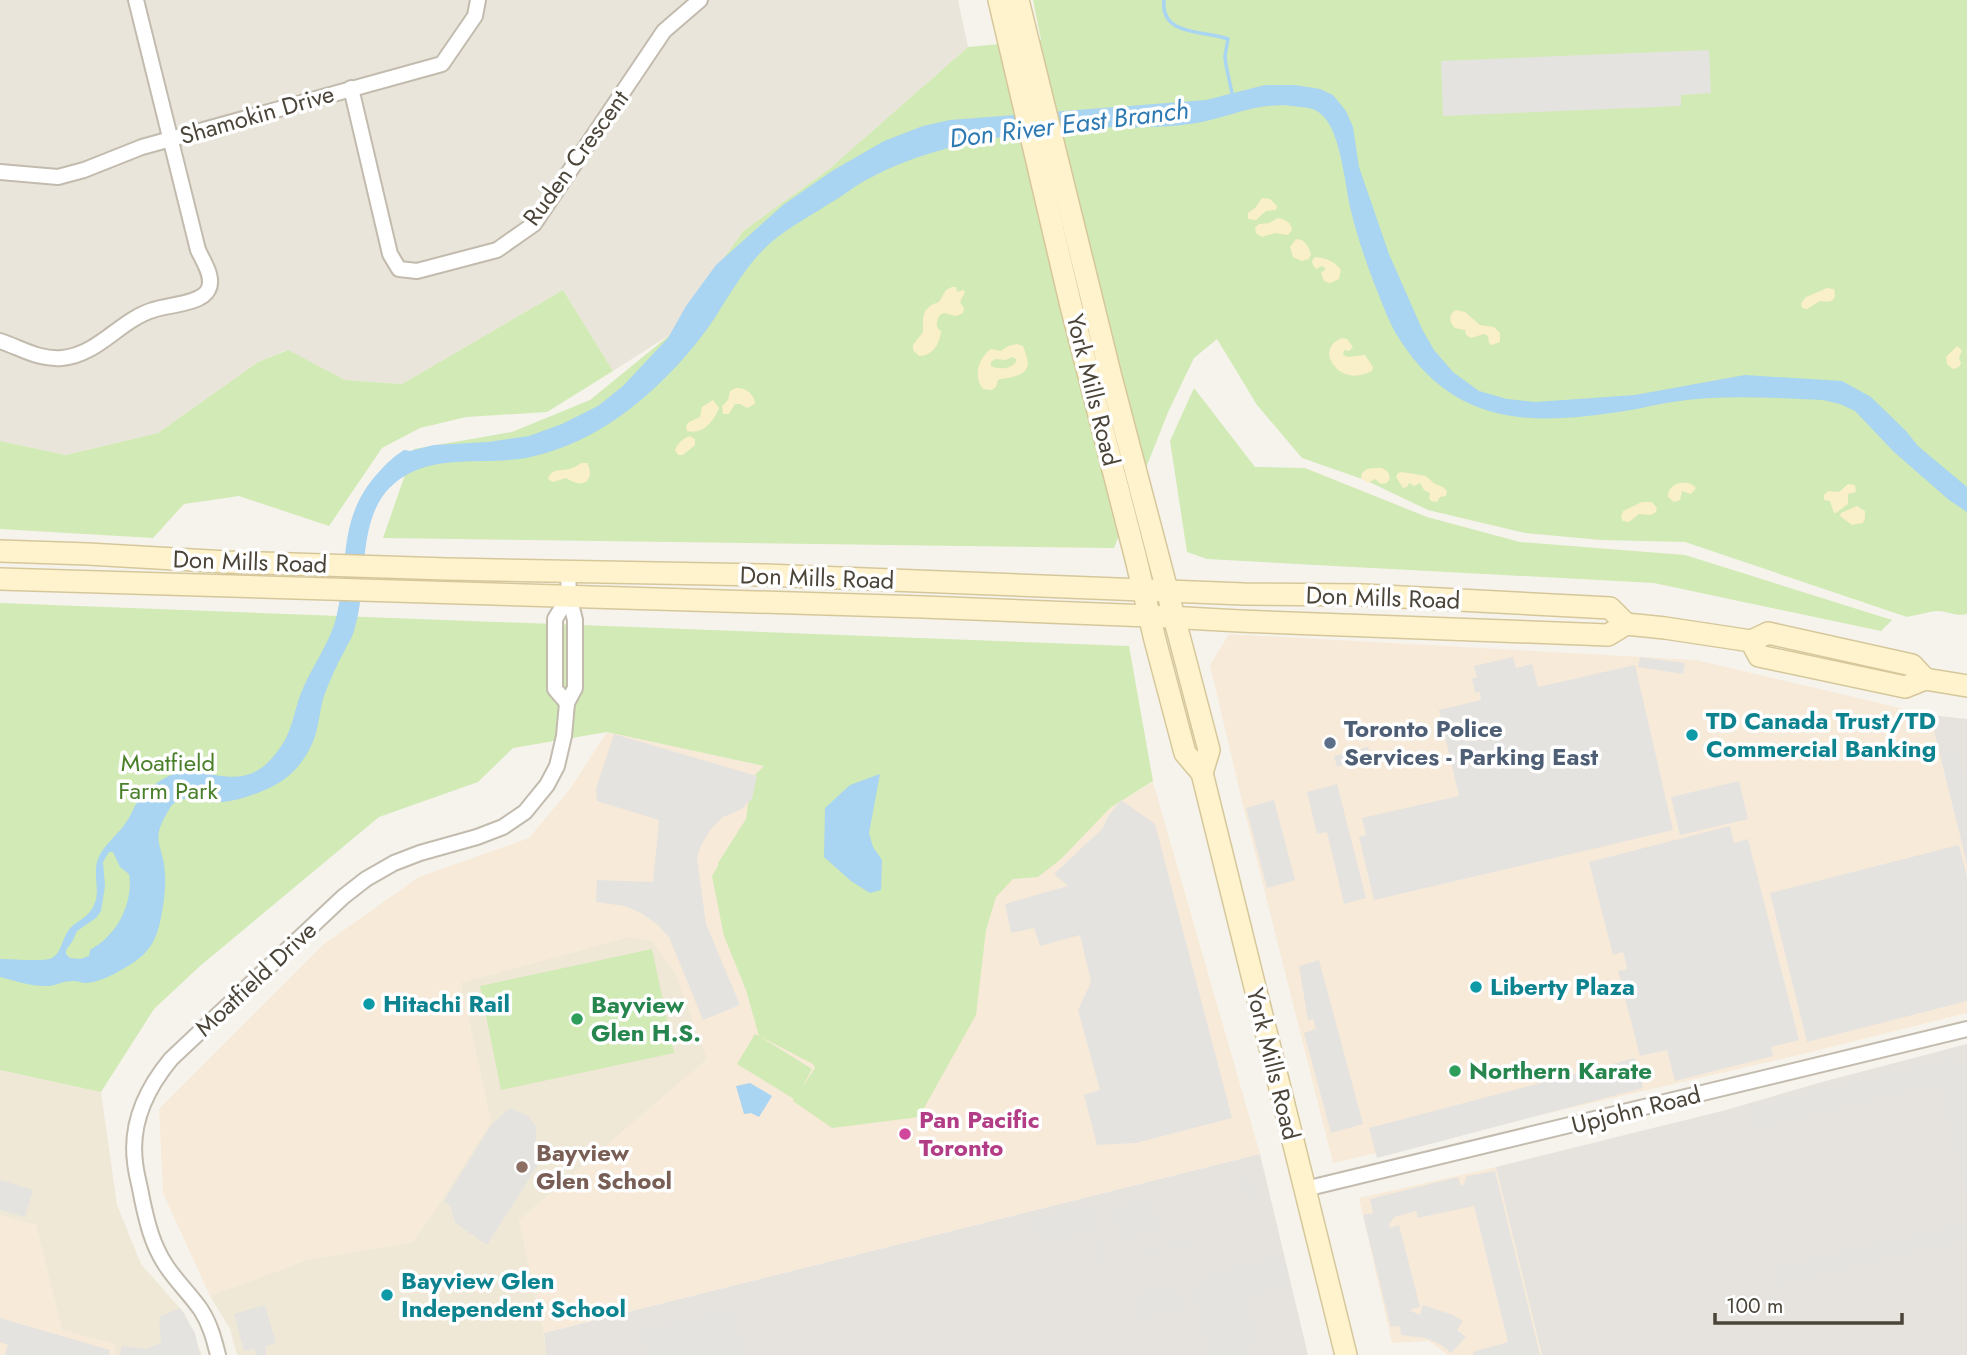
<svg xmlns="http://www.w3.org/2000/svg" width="1967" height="1355" viewBox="0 0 1967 1355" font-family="Jost,sans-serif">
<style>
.residential{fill:#eae5da}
.commercial{fill:#f7ead8}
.industrial{fill:#e6e2dd}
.education{fill:#efe8d6}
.green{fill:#d2eab5;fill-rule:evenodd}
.sand{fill:#f9efc9;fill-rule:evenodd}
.parking{fill:#e5e3e0}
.water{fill:#a9d4f2;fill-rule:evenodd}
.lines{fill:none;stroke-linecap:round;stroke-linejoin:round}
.stream{stroke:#a9d4f2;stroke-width:3.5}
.street-casing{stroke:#c2bbae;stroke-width:18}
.secondary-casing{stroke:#d6c79b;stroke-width:24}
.street{stroke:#fff;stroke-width:14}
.secondary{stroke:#fff3cd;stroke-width:21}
.culture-dot{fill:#0f9aa8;stroke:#fff;stroke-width:2.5}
.service-dot{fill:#5c6f8a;stroke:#fff;stroke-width:2.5}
.leisure-dot{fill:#2e9e5b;stroke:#fff;stroke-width:2.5}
.hotel-dot{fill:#d1479c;stroke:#fff;stroke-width:2.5}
.education-dot{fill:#8d6e63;stroke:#fff;stroke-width:2.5}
.labels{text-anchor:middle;stroke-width:7;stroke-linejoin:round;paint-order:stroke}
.street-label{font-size:24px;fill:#4b4439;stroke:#fff}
.culture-label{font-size:24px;font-weight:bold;fill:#0d838f;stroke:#fff;text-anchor:start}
.service-label{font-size:24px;font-weight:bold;fill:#4e5e75;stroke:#fff;text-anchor:start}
.park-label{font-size:24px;fill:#4a7f2a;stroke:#fff}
.leisure-label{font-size:24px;font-weight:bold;fill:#27864d;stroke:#fff;text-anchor:start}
.hotel-label{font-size:24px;font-weight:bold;fill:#b23c85;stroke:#fff;text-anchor:start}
.education-label{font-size:24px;font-weight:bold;fill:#785e54;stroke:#fff;text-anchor:start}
.water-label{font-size:26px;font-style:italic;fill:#2e7ab2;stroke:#fff}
</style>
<rect width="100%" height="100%" fill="#f6f3ec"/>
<polygon class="residential" points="0,0 958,0 968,47 828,170 743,231 671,334 613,371 563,290 402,384 345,380 287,350 258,362 158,433 66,455 0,441"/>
<g class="commercial">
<polygon points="1229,634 1696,660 1930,715 1967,864 1967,1013 1807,1053 1333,1163 1242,801 1210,665"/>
<polygon points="607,732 764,766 754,807 718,864 738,961 991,878 1153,782 1260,1154 544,1333 519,1220 707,1059 461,983 491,1122 434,1212 413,1242 307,1260 210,1296 163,1193 159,1109 324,944 419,877 529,838 570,789"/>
<polygon points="1496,1167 1542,1355 1448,1355 1429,1341 1392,1343 1359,1198"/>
<polygon points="0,1215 36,1225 62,1330 116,1344 115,1355 0,1355"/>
</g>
<g class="industrial">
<polygon points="1930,715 1967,719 1967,864"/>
<polygon points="1967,1044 1967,1355 1542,1355 1496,1167 1726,1110 1822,1082"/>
<polygon points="1260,1154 1308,1355 546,1355 544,1333"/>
</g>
<g class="education">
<polygon points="630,937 652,941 675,973 707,1059 519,1220 544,1333 546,1355 237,1355 230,1329 210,1296 307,1260 413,1242 434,1212 491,1122 461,983"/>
<polygon points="0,1070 101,1092 117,1205 141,1264 185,1314 202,1355 115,1355 115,1344 62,1330 36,1225 0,1215"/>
</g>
<g class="green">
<path d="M1033,0H1967V614C1956,617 1948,611 1937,611C1927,612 1917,615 1907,617L1685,542L1601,540L1525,533L1428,510L1365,480L1302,458L1257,405L1217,339L1194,358L1169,410L1114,548L383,538L414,449L512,432L590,400L671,334L743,231L828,170L968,47L1041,40Z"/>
<polygon points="563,290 613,371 547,412 466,417 420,428 382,448 329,526 239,496 184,504 153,538 0,529 0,441 66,455 158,433 258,362 288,350 345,380 402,384"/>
<polygon points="1194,388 1255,467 1305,468 1427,517 1520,542 1685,555 1892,620 1881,631 1654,583 1207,559 1187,552 1170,441"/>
<path d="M0,603L1129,646L1153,781L1110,808L1061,859L1038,877L1013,879L996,897L986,930L976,1015L919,1117L832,1128L793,1101L794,1099L737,1064L755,1034L759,1036L746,990L724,936L712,876L718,866V863L746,819L752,778L764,766L607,732L513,748L478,782L379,817L200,966L154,1009L101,1092L0,1070ZM761,1037L813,1064L815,1068L802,1088L812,1069Z"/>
<polygon points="652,949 674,1053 501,1090 480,986"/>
</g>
<g class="sand">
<polygon points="1262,198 1270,199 1277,206 1276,210 1266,211 1256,220 1248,219 1248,213 1255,208"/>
<path d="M1278,218C1285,219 1291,222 1292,230L1288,235L1275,233L1262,237L1256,233L1255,228L1259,224L1269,223Z"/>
<polygon points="1296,239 1302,240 1308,246 1311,254 1309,259 1302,261 1293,257 1290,247"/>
<path d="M1315,257C1324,257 1336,262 1341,270L1339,279L1330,283L1324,281L1321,273L1326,269L1322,266L1316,269L1313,265L1312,261Z"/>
<path d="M952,287H956L957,292L963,290L965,292L960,302L964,308L963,313L956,316L944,313L940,315C936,321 935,327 941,331C940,343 933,356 919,356L913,350V345L923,332V318L925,311L931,305L939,302L946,290Z"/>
<path d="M1827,288L1834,289C1837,301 1832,303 1820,301L1807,309L1802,308L1801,303L1806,297Z"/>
<path d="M1456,310L1465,312L1480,325L1494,327L1500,333V342L1492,345L1489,343L1488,336L1484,334L1471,338L1466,335L1465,330L1455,328C1449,322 1448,314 1456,310Z"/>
<path d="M1343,338L1347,339L1353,347L1349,351L1344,350L1343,355L1348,357L1365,355L1373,367L1372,371C1366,374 1356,377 1349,375C1330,371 1319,345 1343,338Z"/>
<path d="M1017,344L1023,346C1025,352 1028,359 1028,364C1026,378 1007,377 998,380L996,387L992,390L983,389C973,377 978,358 991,349L1001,351L1008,346ZM1013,357L1016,359V362C1011,369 998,370 991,366V362L995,359L1005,360Z"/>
<polygon points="1957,346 1962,350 1959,358 1961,363 1959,367 1953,369 1947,364 1946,357"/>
<path d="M736,388C745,387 755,394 755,404L747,408L740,404H735L729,414H723L722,406L728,400L730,391Z"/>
<path d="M713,400L719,408C713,422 703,435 687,431C684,421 693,421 700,417L702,407Z"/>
<path d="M690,436L695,439V445L683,455H678L675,450C677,444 683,438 690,436Z"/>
<path d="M582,463H587C593,472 590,486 577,483C573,482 569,480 566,478L553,482L548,479C552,467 562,472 572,468C576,467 579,464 582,463Z"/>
<polygon points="1374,468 1382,468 1388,472 1390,478 1387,483 1381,484 1375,479 1368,483 1361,478 1362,473 1367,469"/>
<polygon points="1402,472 1426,476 1435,484 1443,487 1447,491 1446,496 1440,497 1437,502 1431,501 1429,498 1430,493 1424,490 1420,483 1414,486 1409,483 1407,487 1403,488 1396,477 1398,473"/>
<path d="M1680,483C1687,482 1692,483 1696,488L1691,494L1682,491L1680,500L1674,502L1668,497C1668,488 1673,485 1680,483Z"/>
<polygon points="1848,484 1855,485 1856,492 1848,494 1848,504 1836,513 1834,513 1830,501 1824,500 1824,495 1828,491 1839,492"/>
<polygon points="1642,502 1652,502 1657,508 1656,512 1651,515 1639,514 1629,522 1623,521 1621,517 1623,511"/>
<polygon points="1857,506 1865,511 1865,518 1863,523 1852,525 1840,516 1841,513"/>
</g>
<g class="parking">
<polygon points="1709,50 1711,93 1681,95 1681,106 1443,116 1441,61"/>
<polygon points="1513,657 1516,668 1532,664 1538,687 1635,665 1673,830 1374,900 1359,837 1366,835 1362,818 1459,796 1439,710 1481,700 1480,692 1475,693 1472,679 1477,677 1474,666"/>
<polygon points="1640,657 1685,663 1683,674 1638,667"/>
<polygon points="614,734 757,776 752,799 740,810 723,817 711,829 701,845 697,858 706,924 740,1005 703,1020 669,937 658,925 641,913 625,906 596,902 597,880 653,882 659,820 597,801 596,789"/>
<polygon points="1368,747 1371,758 1337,767 1334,756"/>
<polygon points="1957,753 1967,793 1967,862 1941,757"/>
<polygon points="1739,781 1748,819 1680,835 1671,797"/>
<polygon points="1337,784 1366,898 1344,904 1327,832 1317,834 1307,792"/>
<polygon points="1121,800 1155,824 1232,1118 1136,1143 1097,1145 1084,1095 1100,1090 1078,1010 1091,982 1080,935 1040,946 1034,928 1011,933 1005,904 1068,886 1054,874 1102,829 1109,815"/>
<polygon points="1274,800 1295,880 1267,888 1246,808"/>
<polygon points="1730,826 1734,843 1748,839 1799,1040 1771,1047 1773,1056 1675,1081 1667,1050 1640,1056 1618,971 1627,969 1625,959 1623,952 1613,955 1589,862"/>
<polygon points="1959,845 1967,877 1967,1001 1807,1042 1770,893"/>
<polygon points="1319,960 1363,1124 1331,1133 1304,1033 1316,1029 1313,1019 1302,1022 1308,1020 1299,966"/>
<polygon points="1635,1058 1643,1088 1377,1158 1369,1128"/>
<polygon points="1953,1058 1955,1067 1964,1066 1967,1079 1967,1196 1940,1084 1753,1129 1748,1107"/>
<polygon points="510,1108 528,1116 536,1127 536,1139 533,1149 546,1152 487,1245 455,1223 451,1207 444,1201 491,1125"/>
<polygon points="1495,1171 1540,1355 1474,1355 1473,1352 1508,1342 1474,1206 1418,1218 1416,1211 1394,1217 1389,1225 1390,1228 1399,1225 1420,1307 1412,1309 1411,1311 1420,1315 1423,1305 1453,1315 1463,1321 1457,1330 1466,1337 1451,1353 1440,1344 1425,1338 1401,1335 1400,1326 1390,1327 1390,1324 1363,1215 1373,1213 1370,1199 1458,1177 1461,1186 1464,1184 1467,1176"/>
<polygon points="1249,1172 1256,1200 1247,1202 1239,1174"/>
<polygon points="0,1180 33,1190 25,1217 0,1210"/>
<polygon points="1153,1198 1160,1230 1119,1240 1111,1208"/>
<polygon points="1090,1202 1107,1267 1101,1269 1091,1231 1039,1244 1032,1218"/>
<polygon points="1967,1222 1967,1240 1775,1286 1771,1269"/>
<polygon points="1195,1235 1197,1242 1141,1258 1140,1251"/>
<polygon points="1282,1254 1290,1285 1248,1298 1258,1344 1250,1347 1252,1355 1208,1355 1192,1292 1199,1290 1204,1284 1202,1276"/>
<polygon points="1177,1283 1184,1309 1140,1320 1133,1294"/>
<polygon points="265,1305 276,1343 266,1346 266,1355 256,1355 254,1349 244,1351 234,1314"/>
<polygon points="180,1308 195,1333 200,1355 120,1355 122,1346 145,1349 161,1343 159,1317"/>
<polygon points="731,1310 745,1355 646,1355 640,1330"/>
<polygon points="0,1318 110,1350 109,1355 5,1355 8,1345 0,1342"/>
</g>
<g class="water">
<path d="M1265,85H1295L1320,89L1333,95L1346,111L1353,127L1359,167L1389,254L1422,329L1434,350L1453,372L1479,391L1507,399L1535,402L1635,395L1745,375L1842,381L1871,397L1906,431L1918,446L1967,487V512L1949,500L1894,452L1855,411L1840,404L1823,400C1773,398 1722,394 1672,402C1652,405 1631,411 1611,413C1523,426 1452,421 1400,340C1389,324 1382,302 1374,283C1365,259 1357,236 1351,211C1345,186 1341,133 1323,116C1315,108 1310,108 1300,107C1258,99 1229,119 1190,124C1157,129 1122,126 1089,128C1011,133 927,144 859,184C848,191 838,199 827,205C806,219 783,230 765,248C744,269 730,294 714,319C689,357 646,401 607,425C583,440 555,452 526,458C486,465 439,454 403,477C353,508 370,579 355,627C351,642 351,637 345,650C337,664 330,680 324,696C319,712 319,729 312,744C297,776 277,787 246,797C234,801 221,803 209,802C197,800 184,795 173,804C170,807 168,811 166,815C150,842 164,846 165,874C166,886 164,900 162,912C157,942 149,955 121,970C111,976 98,982 86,983C82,983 78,981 74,981C62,981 61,984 49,986C33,987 16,981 0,977V959C11,959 46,962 52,958C62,952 62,939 68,931C75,921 88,919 94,905C101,891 92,874 98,859C103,845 119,834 127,821C132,814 134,805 140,799C152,784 170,772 189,771C198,771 207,774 215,775C247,781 264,772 282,745C292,730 294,712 300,696C310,668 331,643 337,614C349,562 338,518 377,474C386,464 393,457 404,450L410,451L434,445L488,442L529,436L562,424L598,406L623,386L668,338L686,306L716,265L783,205L832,171L884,141L923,126L950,120L1206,100ZM109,852H113L120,867L129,874C133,895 123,922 108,936C103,942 96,946 90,950L89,956L80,959L70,958L66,954V950L72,942L77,931L96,918L101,911L105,886L103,862Z"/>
<polygon points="880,774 869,833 873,847 882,860 881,890 870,893 851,881 824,857 825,808 850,785"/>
<polygon points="750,1083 772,1096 759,1117 751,1113 744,1114 736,1086"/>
</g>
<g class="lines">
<path class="stream" d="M1164,0C1160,37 1205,30 1228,39L1225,56L1226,65L1233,98"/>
<g class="street-casing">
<g id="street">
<polyline points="351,88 390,254 399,269 417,271 497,250 534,224 664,31 700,0"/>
<polyline points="0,172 58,177 84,170 142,147 442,64 475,16 478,0"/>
<path d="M0,341C21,348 39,360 62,358C98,355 120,320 153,310C166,305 201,304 208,290C215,278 203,261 198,250L136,0"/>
<polyline points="567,703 555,689 555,619 569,596"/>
<polyline points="1305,1189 1967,1029"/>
<path d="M218,1355C214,1339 210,1324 201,1310C190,1294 175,1280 165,1264C152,1244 147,1222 142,1199C140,1186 136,1174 135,1162C130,1123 147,1088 171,1059L343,897L366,879L394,863L420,853L477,837L503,827L525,812L547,785L557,766L564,736L567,703L575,688V620L569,596L568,572"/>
</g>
</g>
<g class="secondary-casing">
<g id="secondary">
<polyline points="999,0 1071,306 1136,559 1155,640 1185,753 1202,773 1346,1355"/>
<polyline points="1018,0 1111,377 1209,750 1202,773"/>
<polyline points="0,551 88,554 227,562 447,569 765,575 1244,594 1364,595 1610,608 1626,624"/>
<polyline points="0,579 923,607 1149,616 1240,621 1608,635 1626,624 1665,628 1751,641 1768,633 1912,665 1925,679"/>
<polyline points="1751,641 1759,656 1905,687 1925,679 1967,686"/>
</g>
</g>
<use href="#street" class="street"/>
<use href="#secondary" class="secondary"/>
</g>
<g class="culture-dot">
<circle cx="1692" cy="735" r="7"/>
<circle cx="1476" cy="987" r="7"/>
<circle cx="369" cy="1004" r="7"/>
<circle cx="387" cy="1295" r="7"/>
</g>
<circle class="service-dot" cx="1330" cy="743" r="7"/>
<g class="leisure-dot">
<circle cx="577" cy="1019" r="7"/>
<circle cx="1455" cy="1071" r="7"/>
</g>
<circle class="hotel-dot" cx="905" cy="1134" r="7"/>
<circle class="education-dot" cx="522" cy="1167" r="7"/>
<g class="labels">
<g class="street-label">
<text transform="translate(257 115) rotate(-16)" y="8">Shamokin Drive</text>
<text transform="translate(576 158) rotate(-54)" y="8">Ruden Crescent</text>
<text transform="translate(1093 390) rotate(76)" y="8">York Mills Road</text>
<text transform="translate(250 562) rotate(2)" y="8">Don Mills Road</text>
<text transform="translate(817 578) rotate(2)" y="8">Don Mills Road</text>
<text transform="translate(1383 598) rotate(2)" y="8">Don Mills Road</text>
<text transform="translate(256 979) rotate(-43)" y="8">Moatfield Drive</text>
<text transform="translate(1273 1064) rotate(76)" y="8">York Mills Road</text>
<text transform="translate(1636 1110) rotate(-14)" y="8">Upjohn Road</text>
</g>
<g class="culture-label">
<text x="1706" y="729">TD Canada Trust/TD<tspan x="1706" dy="28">Commercial Banking</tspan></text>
<text x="1490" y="995">Liberty Plaza</text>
<text x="383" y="1012">Hitachi Rail</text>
<text x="401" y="1289">Bayview Glen<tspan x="401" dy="28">Independent School</tspan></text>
</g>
<g class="service-label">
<text x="1344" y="737">Toronto Police<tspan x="1344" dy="28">Services - Parking East</tspan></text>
</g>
<g class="park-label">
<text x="168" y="771">Moatfield<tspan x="168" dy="28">Farm Park</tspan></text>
</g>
<g class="leisure-label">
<text x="591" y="1013">Bayview<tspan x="591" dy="28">Glen H.S.</tspan></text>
<text x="1469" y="1079">Northern Karate</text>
</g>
<g class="hotel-label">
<text x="919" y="1128">Pan Pacific<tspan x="919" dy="28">Toronto</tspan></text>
</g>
<g class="education-label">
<text x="536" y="1161">Bayview<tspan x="536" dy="28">Glen School</tspan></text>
</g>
<g class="water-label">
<text transform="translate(1069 124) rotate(-7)" y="9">Don River East Branch</text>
</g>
</g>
<path d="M1715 1313v10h187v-10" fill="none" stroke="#4b4439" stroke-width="3.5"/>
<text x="1726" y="1313" font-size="21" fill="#4b4439" stroke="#ffffff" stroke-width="5" paint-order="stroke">100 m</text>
</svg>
